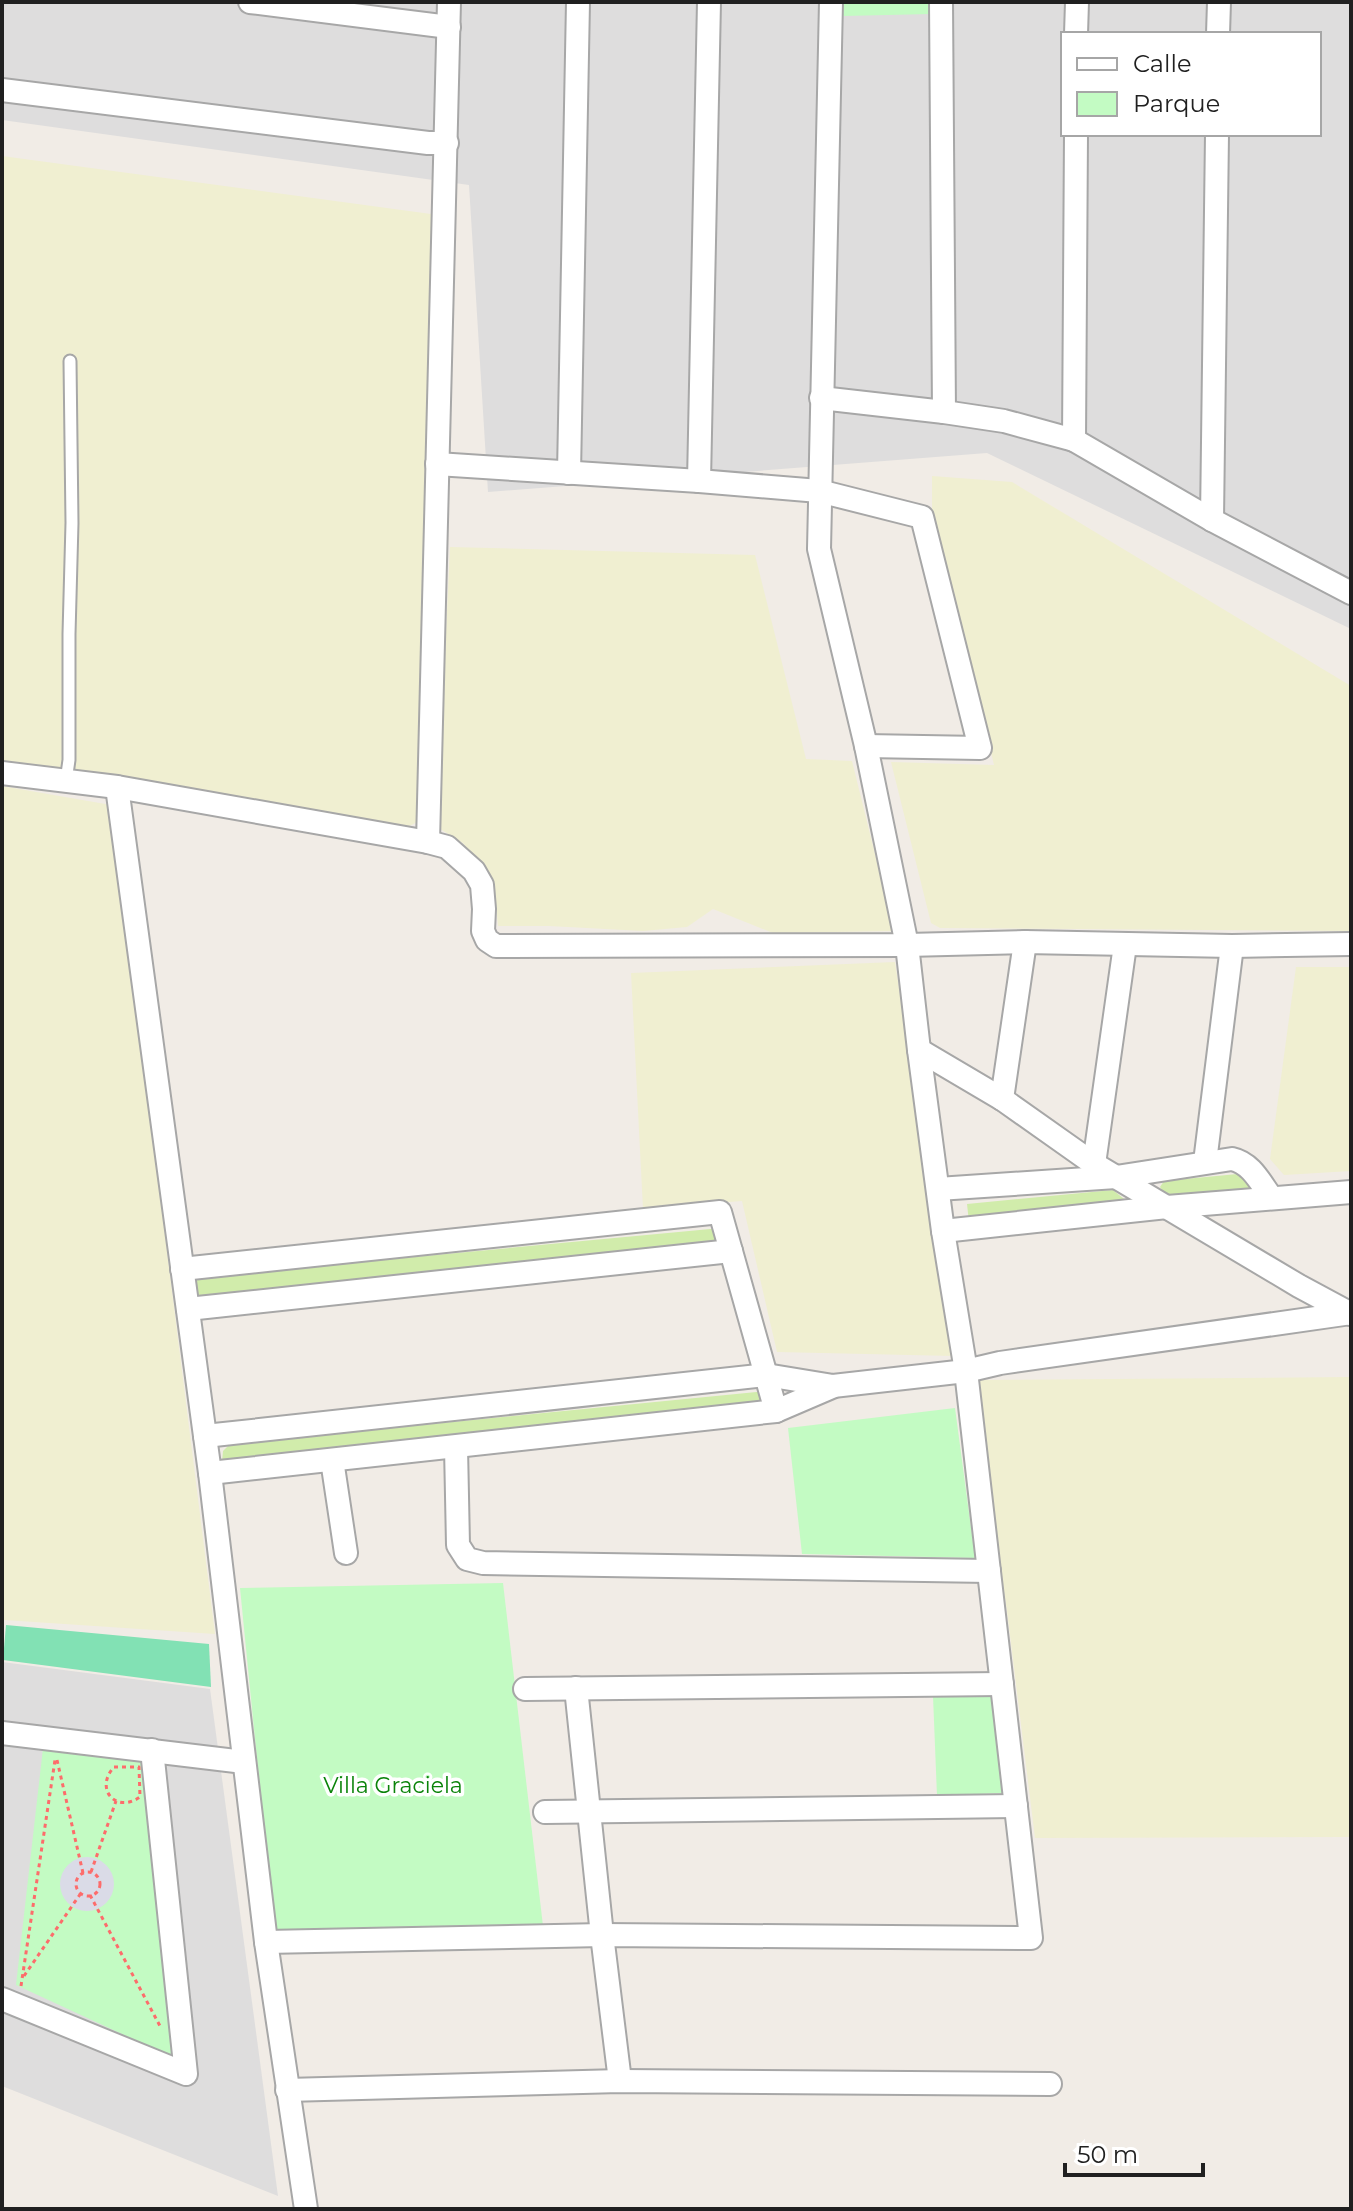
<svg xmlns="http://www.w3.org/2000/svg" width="1353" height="2211" viewBox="0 0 1353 2211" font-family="Montserrat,sans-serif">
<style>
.residential{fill:#dedddd;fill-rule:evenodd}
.farmland{fill:#f0efd1}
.grass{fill:#d1ecab}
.park{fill:#c3fbc3}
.pitch{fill:#82e1b4}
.plaza{fill:#dadbe7}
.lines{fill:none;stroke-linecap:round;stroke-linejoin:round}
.lane-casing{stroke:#a7a7a7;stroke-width:15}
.street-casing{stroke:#a7a7a7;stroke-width:26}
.path{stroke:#fd6c6b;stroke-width:3;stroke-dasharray:4 4;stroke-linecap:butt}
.lane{stroke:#fff;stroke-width:11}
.street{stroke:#fff;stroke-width:22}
.labels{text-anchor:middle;stroke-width:7;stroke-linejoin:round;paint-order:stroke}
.park-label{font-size:22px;fill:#0a8309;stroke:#fff}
</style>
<rect width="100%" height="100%" fill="#f1ece6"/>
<g class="residential">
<path d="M2,2H1351V629L987,453L488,492L469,185L2,120ZM1063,34H1319V134H1063Z"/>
<polygon points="2,1662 210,1689 278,2196 2,2086"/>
</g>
<g class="farmland">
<polygon points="2,156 431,214 431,463 420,821 409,826 116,780 2,764"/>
<polygon points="932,476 1012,482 1351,686 1351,931 940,928 931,923 891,762 994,765 932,509"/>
<polygon points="450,547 755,555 806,759 852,761 894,931 773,933 713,909 687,927 643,931 549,926 498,926 496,905 486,873 463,843 437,827"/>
<polygon points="2,786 111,805 215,1634 4,1620 2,1602"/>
<polygon points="895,962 954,1356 777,1352 742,1201 643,1209 631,973"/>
<polygon points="1296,967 1351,967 1351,1171 1284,1175 1270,1159"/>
<polygon points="1351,1377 1351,1837 1035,1838 1007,1611 972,1380"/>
</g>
<g class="grass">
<polygon points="1248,1173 1250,1188 1172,1195 1163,1191 1160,1187 1164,1181"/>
<polygon points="1113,1190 1134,1207 969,1222 967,1204"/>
<polygon points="721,1228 726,1244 201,1299 193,1294 194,1283 201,1277"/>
<polygon points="767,1391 772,1407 222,1462 223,1451 230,1444"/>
</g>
<g class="park">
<polygon points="844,2 931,2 931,14 843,16"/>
<polygon points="955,1408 975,1558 802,1554 788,1428"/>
<polygon points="503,1583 543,1926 274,1930 240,1588"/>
<polygon points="999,1694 1002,1793 937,1796 933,1696"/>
<polygon points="43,1748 142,1759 176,2059 16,1985"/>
</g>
<polygon class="pitch" points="6,1625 209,1644 211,1687 3,1660"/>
<circle class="plaza" cx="87" cy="1884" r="27"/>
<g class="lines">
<g class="lane-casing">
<polyline id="lane" points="66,781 69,760 69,634 72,523 70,361"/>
</g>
<g class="street-casing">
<g id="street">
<polyline points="250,2 449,27"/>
<polyline points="941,2 944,412"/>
<polyline points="1076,34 1077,2"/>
<polyline points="1218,34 1219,2"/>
<polyline points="2,90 428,143 447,143"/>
<polyline points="821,398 944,412 1004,421 1074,440 1212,520 1351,593"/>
<polyline points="1074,440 1076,134"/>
<polyline points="437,464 699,481 819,491 922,517 980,748 866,746"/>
<polyline points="569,473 578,2"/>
<polyline points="699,481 709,2"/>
<polyline points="1212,520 1217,134"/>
<polyline points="2,773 117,787 428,842 447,847 474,871 482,885 484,909 483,931 487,940 496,946 907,945 1025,942 1232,946 1351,944"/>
<polyline points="117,787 210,1473 266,1942 306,2209"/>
<polyline points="428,842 449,2"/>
<polyline points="919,1050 1002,1099 1094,1164 1299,1286 1351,1314"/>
<polyline points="1002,1099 1025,942"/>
<polyline points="1205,1162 1232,946"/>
<polyline points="1094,1164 1125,945"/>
<path d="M938,1189L1116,1177L1232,1159C1251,1163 1260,1182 1271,1197"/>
<polyline points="943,1231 1167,1207 1351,1192"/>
<polyline points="182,1269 720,1212 776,1411"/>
<polyline points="188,1309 731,1251"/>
<polyline points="205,1436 766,1375 833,1386 966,1371 1000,1363 1351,1313"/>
<polyline points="456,1447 458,1545 467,1559 483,1563 989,1571"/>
<polyline points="332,1460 346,1553"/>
<polyline points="210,1473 776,1411 832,1387"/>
<polyline points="576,1688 602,1935 620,2081"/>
<polyline points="525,1689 1002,1684"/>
<polyline points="2,1733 244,1762"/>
<polyline points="545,1812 1016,1806"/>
<polyline points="266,1942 602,1935 1031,1938 966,1371 943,1231 919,1050 907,945 866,746 819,549 831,2"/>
<polyline points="2,1999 186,2074 152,1750"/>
<polyline points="287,2090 620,2081 1050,2084"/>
</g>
</g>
<g class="path">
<polyline points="57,1760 83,1873"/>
<path d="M114,1767H139L140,1797C116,1814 94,1789 114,1767Z"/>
<polyline points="91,1872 116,1801"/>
<circle cx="88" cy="1884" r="12"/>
<polyline points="90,1895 160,2026"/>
<polyline points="24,1976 81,1893"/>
<polyline points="21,1986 55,1760"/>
</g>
<use href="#lane" class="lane"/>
<use href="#street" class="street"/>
</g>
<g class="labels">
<g class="park-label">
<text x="393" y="1793">Villa Graciela</text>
</g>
</g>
<rect width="1353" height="2211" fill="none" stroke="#202020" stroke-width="8"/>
<rect x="1061" y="32" width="260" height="104" fill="#ffffff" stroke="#a6a6a6" stroke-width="2"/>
<rect x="1077" y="58" width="40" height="12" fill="#ffffff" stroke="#a6a6a6" stroke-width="2"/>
<text x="1133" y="72" font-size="24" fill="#202020">Calle</text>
<rect x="1077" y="92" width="40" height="24" fill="#c3fbc3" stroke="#a6a6a6" stroke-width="2"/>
<text x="1133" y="112" font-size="24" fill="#202020">Parque</text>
<path d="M1065 2163v12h138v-12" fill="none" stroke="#202020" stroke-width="4"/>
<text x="1077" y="2163" font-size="24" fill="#202020" stroke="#ffffff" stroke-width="6" paint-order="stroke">50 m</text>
</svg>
